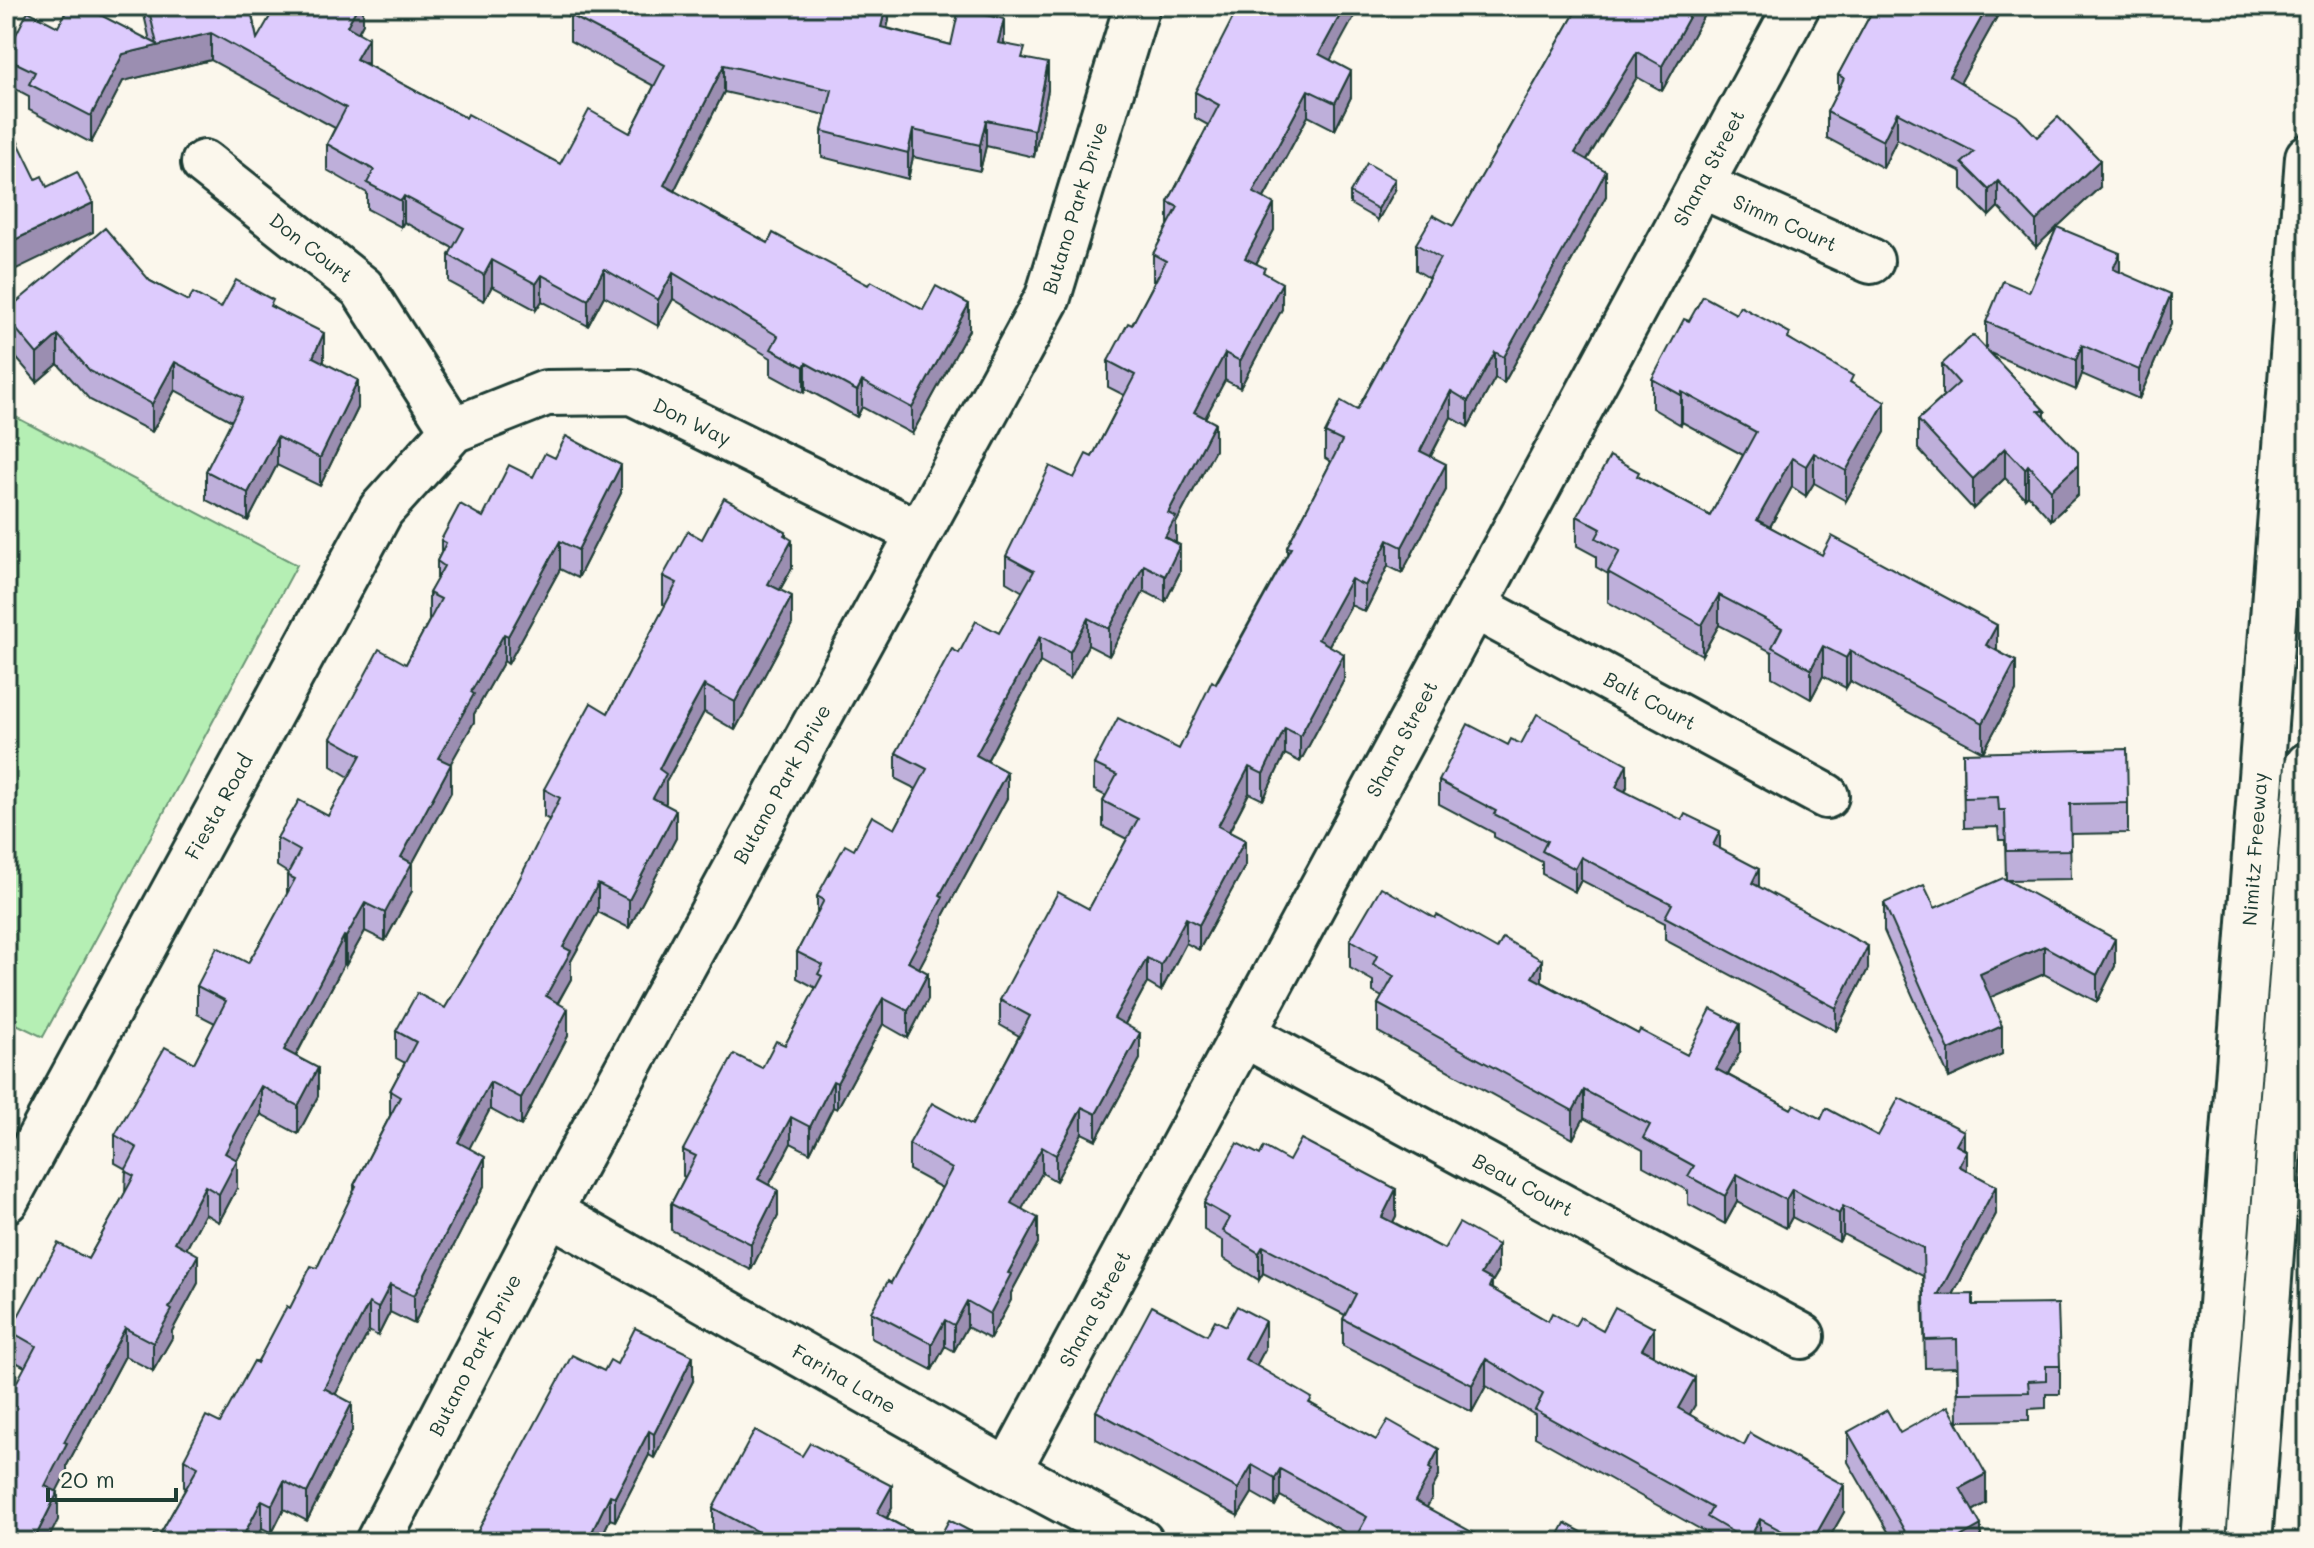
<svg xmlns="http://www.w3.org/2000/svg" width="2314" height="1548" viewBox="0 0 2314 1548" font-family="Mali,sans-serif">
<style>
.green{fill:#b5efb4;stroke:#6a9674;stroke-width:2}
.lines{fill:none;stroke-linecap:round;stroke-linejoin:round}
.minor-casing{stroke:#1f3d34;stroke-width:50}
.highway-casing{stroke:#1f3d34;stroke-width:50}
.minor{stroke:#fbf7ec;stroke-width:44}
.highway{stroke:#fbf7ec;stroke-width:44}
.wall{fill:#beafda;stroke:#1f3d34;stroke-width:2}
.shaded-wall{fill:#9b8eb1;stroke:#1f3d34;stroke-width:2}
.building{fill:#ddcbfd;stroke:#1f3d34;stroke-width:2}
.labels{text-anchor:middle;stroke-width:8;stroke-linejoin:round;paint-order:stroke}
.street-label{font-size:20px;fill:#1f3d34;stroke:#fbf7ec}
</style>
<rect width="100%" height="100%" fill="#fbf7ec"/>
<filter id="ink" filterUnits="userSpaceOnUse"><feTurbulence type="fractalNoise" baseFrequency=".0125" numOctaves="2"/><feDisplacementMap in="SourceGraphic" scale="16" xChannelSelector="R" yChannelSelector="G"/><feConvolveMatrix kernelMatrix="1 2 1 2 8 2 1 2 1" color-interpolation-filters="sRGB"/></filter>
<g filter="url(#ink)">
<polygon class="green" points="6,412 297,565 43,1037 6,1019"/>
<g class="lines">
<g class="minor-casing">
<g id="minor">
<polyline points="204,163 362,288 453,430"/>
<polyline points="1700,185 1871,261"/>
<polyline points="1474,606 1826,796"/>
<polyline points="1243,1034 1802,1336"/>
<polyline points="6,1200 381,510 453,430 546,393 632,392 919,533"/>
<polyline points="549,1212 1008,1471 1141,1542"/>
<polyline points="1008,1471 1797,6"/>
<polyline points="378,1542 549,1212 1048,297 1137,6"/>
</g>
</g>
<g class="highway-casing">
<g id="highway">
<polyline points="2203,1542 2308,157"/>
<polyline points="2249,1542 2308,765"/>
</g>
</g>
<use href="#minor" class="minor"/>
<use href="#highway" class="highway"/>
</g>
<g class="wall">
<polygon points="142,6 250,6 257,39 313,9 363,6 363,23 358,33 367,65 466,118 560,164 630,133 654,86 570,41 570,17 548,6 745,6 754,11 889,6 889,20 887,28 951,45 1004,44 1025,59 1048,90 1034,157 986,146 980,171 913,157 908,179 822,157 822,131 826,115 724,92 674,191 768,243 868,285 969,330 912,434 862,407 857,417 806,389 804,393 771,375 771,358 673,299 658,326 604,296 588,326 542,301 536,310 492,286 484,301 449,282 449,255 453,248 404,222 401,227 367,209 367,193 327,170 327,144 335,128 211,60 123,81 91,143 29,110 29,96 6,84 6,54 58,27 150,41"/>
<polygon points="1579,6 1709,6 1662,91 1637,77 1587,160 1606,196 1578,249 1504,383 1495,378 1468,427 1451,417 1431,456 1446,490 1402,573 1388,566 1365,612 1351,605 1329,645 1344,680 1300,762 1285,754 1263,800 1249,793 1229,832 1245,866 1199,950 1186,943 1161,991 1147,983 1125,1024 1140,1059 1096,1140 1082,1133 1056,1181 1042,1173 1022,1209 1038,1243 1011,1293 1011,1300 990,1339 967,1327 954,1351 945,1346 932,1370 871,1338 871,1312 891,1283 942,1188 909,1170 909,1144 972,1125 1019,1036 1000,1025 1000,1000 1089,909 1127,839 1103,827 1103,801 1106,796 1094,790 1094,764 1179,749 1287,554 1287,547 1331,462 1325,458 1325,433 1357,410 1429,278 1416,270 1416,244 1453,226"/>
<polygon points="1875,6 2003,6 1960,83 2037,137 2100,187 2057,227 2120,272 2171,324 2139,399 2082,374 2076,390 1990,353 2045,411 2045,416 2078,495 2051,520 2028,495 2025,498 2005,478 1973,509 1918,449 1918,420 1944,396 1942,394 1942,364 1986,348 1986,322 2029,292 2057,227 2036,247 1998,207 1989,216 1962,189 1962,172 1897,139 1883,168 1827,138 1827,112 1838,91 1838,75"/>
<polygon points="1330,60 1351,97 1335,130 1308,116 1264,198 1274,230 1256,264 1265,274 1282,309 1240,388 1225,380 1205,418 1215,450 1176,523 1176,543 1180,572 1165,602 1144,591 1109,656 1088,645 1070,679 1040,662 987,761 1007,798 943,916 943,923 919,968 928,999 908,1038 883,1024 837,1109 833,1107 810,1153 791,1143 769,1185 778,1216 751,1270 671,1230 671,1204 685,1177 683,1176 683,1150 785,1045 816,988 797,978 797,952 817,914 817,896 854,850 895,829 916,789 896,779 896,753 959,653 999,633 1023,592 1006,582 1006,556 1092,457 1124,395 1108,387 1108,361 1132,325 1155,281 1153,281 1153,254 1168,226 1168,202 1208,125 1195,118 1195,92"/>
<polygon points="1395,190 1378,220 1350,204 1350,193"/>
<polygon points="150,281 188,301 221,308 273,307 324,362 358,408 320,486 277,465 248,521 206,500 206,471 232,421 175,390 152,432 90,400 58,364 37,382 6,346 6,311"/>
<polygon points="1736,314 1790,339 1853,384 1885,432 1846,501 1814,483 1806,496 1792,487 1770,527 1997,651 2016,691 1983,752 1850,681 1846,688 1823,676 1811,699 1772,677 1772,652 1719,625 1702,655 1608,602 1608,574 1596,567 1596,556 1577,546 1577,516 1639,477 1710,516 1743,455 1682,422 1681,425 1652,408 1652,379 1689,321"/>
<polygon points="533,477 621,493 578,578 560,569 508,664 504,661 474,714 474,722 450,764 451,792 412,864 412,891 385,941 365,931 346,965 344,964 296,1056 318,1096 298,1134 261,1114 237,1160 237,1188 219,1222 205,1214 186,1249 198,1283 172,1331 172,1338 153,1371 125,1356 67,1465 67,1471 56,1491 58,1520 25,1367 10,1359 10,1331 88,1259 125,1193 126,1169 115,1163 115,1135 194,1063 215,1023 197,1014 197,986 248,963 262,940 287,895 287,875 288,873 277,866 277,838 328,816 349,777 331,766 331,738 406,664 429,621 429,593 437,580 437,561 441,553 441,540 483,517"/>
<polygon points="786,537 792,568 780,590 792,624 735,730 704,712 670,775 666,782 666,802 665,805 676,838 629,928 598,912 571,961 571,979 558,1003 568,1036 521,1126 490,1109 469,1148 485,1184 414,1324 390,1312 378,1336 369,1331 335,1394 352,1431 307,1521 284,1509 272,1533 262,1528 255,1542 150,1542 159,1536 186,1488 184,1487 184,1459 220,1423 290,1308 317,1268 354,1191 354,1185 390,1116 390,1091 405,1063 396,1058 396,1031 445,1008 510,898 550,820 544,817 544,789 608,713 666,605 663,604 663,576 702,539"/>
<polygon points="1521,744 1627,787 1625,792 1720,849 1759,887 1868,969 1836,1031 1665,940 1665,923 1581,880 1575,892 1542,874 1542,862 1494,837 1494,833 1439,804 1439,781 1508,745"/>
<polygon points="1963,753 2128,803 2128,833 2070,834 2071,879 2007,880 2115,966 2097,1002 2044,974 1990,997 2002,1054 1949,1078 1884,931 1884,903 1935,908 2006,880 2005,840 1999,840 1998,827 1964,828"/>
<polygon points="1350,940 1542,982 1638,1034 1687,1055 1740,1052 1728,1075 1791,1109 1878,1136 1964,1149 1967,1171 1996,1214 1953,1295 1973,1305 2060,1366 2060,1394 2046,1394 2046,1408 2029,1409 2029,1420 1958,1421 1957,1367 1925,1368 1923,1276 1843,1234 1839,1242 1792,1217 1786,1228 1737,1202 1725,1224 1688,1204 1688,1191 1643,1166 1643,1150 1584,1118 1573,1139 1378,1032 1378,1004 1382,997 1373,992 1373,981 1350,968"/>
<polygon points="1260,1155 1289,1161 1396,1216 1393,1222 1444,1249 1498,1272 1492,1282 1492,1289 1548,1321 1603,1330 1653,1355 1695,1405 1689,1414 1844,1512 1827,1542 1707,1542 1707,1533 1535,1437 1535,1415 1486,1386 1472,1412 1343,1346 1343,1319 1345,1315 1263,1273 1259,1280 1223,1258 1223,1241 1204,1230 1204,1203"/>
<polygon points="1226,1326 1265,1349 1256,1366 1312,1404 1439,1476 1432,1489 1432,1498 1355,1538 1280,1496 1275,1506 1252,1493 1238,1516 1096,1439 1096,1411 1207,1335"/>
<polygon points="617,1364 693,1381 654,1458 649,1455 615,1521 610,1519 599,1542 472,1542 604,1371"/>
<polygon points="1848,1432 1900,1433 1986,1503 1973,1511 1981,1542 1894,1542 1848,1462"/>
<polygon points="802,1456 892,1508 887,1518 931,1542 735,1542 713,1530 713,1508"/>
</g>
<g class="shaded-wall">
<polygon points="358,6 363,6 363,23 347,53 347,26"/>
<polygon points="886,6 889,6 889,20 881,53 881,27"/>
<polygon points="1345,6 1360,6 1319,81 1319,54"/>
<polygon points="1695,6 1709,6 1662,91 1662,66"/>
<polygon points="1988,6 2003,6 1949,103 1949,76"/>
<polygon points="1004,19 1004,45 998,43"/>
<polygon points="211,33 211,60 123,81 91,143 91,116 123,54"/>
<polygon points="368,38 368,64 356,59"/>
<polygon points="1637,52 1637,77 1575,179 1575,153"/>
<polygon points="1048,63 1048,90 1034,157 1034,130"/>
<polygon points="724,65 724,92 664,211 664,185"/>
<polygon points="1351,71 1351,97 1335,130 1335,103"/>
<polygon points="1308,90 1308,116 1253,218 1253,192"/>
<polygon points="1897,112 1897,139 1883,168 1883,141"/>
<polygon points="986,120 986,146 980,171 980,145"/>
<polygon points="913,130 913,157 908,179 908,153"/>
<polygon points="2100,160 2100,187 2036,247 2036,221"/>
<polygon points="1606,171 1606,196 1578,249 1504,383 1504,357"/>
<polygon points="1395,179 1395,190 1378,220 1378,209"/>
<polygon points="1998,181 1998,207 1989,216 1989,190"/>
<polygon points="404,196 404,222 401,227 401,201"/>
<polygon points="93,203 93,232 6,274 6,244"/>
<polygon points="1274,204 1274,230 1245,284 1245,258"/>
<polygon points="2120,253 2120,283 2113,269"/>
<polygon points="492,260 492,286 484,301 484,275"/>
<polygon points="604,269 604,296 588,326 588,300"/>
<polygon points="673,273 673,299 658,326 658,300"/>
<polygon points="542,275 542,301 536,310 536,284"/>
<polygon points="1282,283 1282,309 1240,388 1240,361"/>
<polygon points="2171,294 2171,324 2139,399 2139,370"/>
<polygon points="969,304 969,330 912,434 912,408"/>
<polygon points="324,333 324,362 313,385 313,357"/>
<polygon points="58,335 58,364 37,382 37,354"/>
<polygon points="2082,345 2082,374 2076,390 2076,360"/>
<polygon points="1495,352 1495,378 1468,427 1468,401"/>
<polygon points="1225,353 1225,380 1194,439 1194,412"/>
<polygon points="175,362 175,390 152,432 152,404"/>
<polygon points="806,363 806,389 804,393 804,367"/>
<polygon points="358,380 358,408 320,486 320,458"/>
<polygon points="862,381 862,407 857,417 857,391"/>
<polygon points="1451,391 1451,417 1420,476 1420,451"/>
<polygon points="1682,392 1682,422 1681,425 1681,395"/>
<polygon points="1885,402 1885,432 1846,501 1846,471"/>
<polygon points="1215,423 1215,450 1176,523 1176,543 1165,537 1168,513"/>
<polygon points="277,437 277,465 248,521 248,493"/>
<polygon points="2005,448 2005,478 1973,509 1973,479"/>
<polygon points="1814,453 1814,483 1806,496 1806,466"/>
<polygon points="1792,458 1792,487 1757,550 1757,520"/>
<polygon points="1446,464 1446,490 1402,573 1402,547"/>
<polygon points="621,465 621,493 578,578 578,550"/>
<polygon points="2028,465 2028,495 2025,498 2025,469"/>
<polygon points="2078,465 2078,495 2051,520 2051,490"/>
<polygon points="786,532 786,551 792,540 792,568 768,611 768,584"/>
<polygon points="1388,540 1388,566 1365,612 1365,586"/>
<polygon points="560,541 560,569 508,664 508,636"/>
<polygon points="1180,545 1180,572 1165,602 1165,576"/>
<polygon points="1144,565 1144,591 1109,656 1109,629"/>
<polygon points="1351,579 1351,605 1318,665 1318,639"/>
<polygon points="1719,595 1719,625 1702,655 1702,625"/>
<polygon points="792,596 792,624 735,730 735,702"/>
<polygon points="1088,618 1088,645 1070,679 1070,652"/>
<polygon points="1997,625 1997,655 1986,645"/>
<polygon points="504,634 504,661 474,714 474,722 438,786 438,758 471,692"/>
<polygon points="1040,636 1040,662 976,781 976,755"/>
<polygon points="1823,646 1823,676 1811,699 1811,669"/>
<polygon points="1850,651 1850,681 1846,688 1846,658"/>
<polygon points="1344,654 1344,680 1300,762 1300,736"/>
<polygon points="2016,661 2016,691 1983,752 1983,723"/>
<polygon points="704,685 704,712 666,782 666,802 653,826 653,798 659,769"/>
<polygon points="1285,728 1285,754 1263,800 1263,774"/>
<polygon points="451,764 451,792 412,864 412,891 385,941 385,913 401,857"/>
<polygon points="1627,764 1627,787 1616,810 1616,787"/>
<polygon points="1249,767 1249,793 1218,852 1218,826"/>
<polygon points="1007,772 1007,798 943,916 943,923 908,989 908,962 940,895"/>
<polygon points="676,810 676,838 629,928 629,900"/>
<polygon points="1720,831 1720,854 1713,845"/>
<polygon points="1245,840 1245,866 1199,950 1199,925"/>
<polygon points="1581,857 1581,880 1575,892 1575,869"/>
<polygon points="1759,869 1759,892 1752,883"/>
<polygon points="598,884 598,912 571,961 571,979 546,1023 546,996 563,947"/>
<polygon points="365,903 365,931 346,965 346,937"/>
<polygon points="1186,918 1186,943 1161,991 1161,965"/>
<polygon points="344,936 344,964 284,1078 284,1050"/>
<polygon points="2115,939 2115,966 2097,1002 2097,975"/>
<polygon points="1868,946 1868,969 1836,1031 1836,1008"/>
<polygon points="2044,946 2044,974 1980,1002 1980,974"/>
<polygon points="1147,958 1147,983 1114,1044 1114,1018"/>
<polygon points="1542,960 1542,988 1532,977"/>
<polygon points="928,973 928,999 908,1038 908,1011"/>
<polygon points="883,998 883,1024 837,1109 837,1083"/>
<polygon points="568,1009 568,1036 521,1126 521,1098"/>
<polygon points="1740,1024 1740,1052 1716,1097 1716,1069"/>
<polygon points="2002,1026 2002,1054 1949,1078 1949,1050"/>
<polygon points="1140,1033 1140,1059 1096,1140 1096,1114"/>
<polygon points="318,1068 318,1096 298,1134 298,1106"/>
<polygon points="833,1081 833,1107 810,1153 810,1127"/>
<polygon points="490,1082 490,1109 458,1170 458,1142"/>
<polygon points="261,1086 261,1114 237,1160 237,1188 219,1222 219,1194 225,1153"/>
<polygon points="1584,1090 1584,1118 1573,1139 1573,1111"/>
<polygon points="1082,1107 1082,1133 1056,1181 1056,1155"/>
<polygon points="791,1117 791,1143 758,1206 758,1179"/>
<polygon points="1964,1131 1964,1157 1967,1151 1967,1179 1959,1195 1956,1145"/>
<polygon points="1042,1147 1042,1173 1011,1229 1011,1203"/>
<polygon points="485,1157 485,1184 414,1324 414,1296"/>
<polygon points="1737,1174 1737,1202 1725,1224 1725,1196"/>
<polygon points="205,1186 205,1214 175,1270 175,1242"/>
<polygon points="1996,1186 1996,1214 1938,1323 1938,1295"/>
<polygon points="1396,1189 1396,1216 1382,1244 1382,1217"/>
<polygon points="1792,1189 1792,1217 1786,1228 1786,1200"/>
<polygon points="778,1190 778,1216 751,1270 751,1244"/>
<polygon points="1843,1206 1843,1234 1839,1242 1839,1214"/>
<polygon points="1038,1218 1038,1243 1011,1293 1011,1300 990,1339 990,1314 1008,1273"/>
<polygon points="1498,1245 1498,1272 1492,1282 1492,1307 1481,1274"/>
<polygon points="1263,1246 1263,1273 1259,1280 1259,1253"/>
<polygon points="198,1255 198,1283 172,1331 172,1338 153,1371 153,1343 169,1308"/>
<polygon points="390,1285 390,1312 378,1336 378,1308"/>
<polygon points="967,1301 967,1327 954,1351 954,1325"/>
<polygon points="369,1303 369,1331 324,1416 324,1388"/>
<polygon points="945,1320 945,1346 932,1370 932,1344"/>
<polygon points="1265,1321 1265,1349 1245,1387 1245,1359"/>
<polygon points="125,1328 125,1356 67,1465 67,1471 45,1514 45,1486 64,1442"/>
<polygon points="1654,1328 1654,1355 1642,1349"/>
<polygon points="693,1356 693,1381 654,1458 654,1434"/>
<polygon points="1486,1359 1486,1386 1472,1412 1472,1385"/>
<polygon points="1695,1378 1695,1405 1678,1435 1678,1408"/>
<polygon points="352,1403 352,1431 307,1521 307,1493"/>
<polygon points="649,1431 649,1455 615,1521 615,1497"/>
<polygon points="1439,1449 1439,1476 1432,1489 1432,1498 1415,1529 1415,1501 1429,1468"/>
<polygon points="1252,1465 1252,1493 1238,1516 1238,1489"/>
<polygon points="1280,1469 1280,1496 1275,1506 1275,1478"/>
<polygon points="1986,1474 1986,1503 1960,1518 1960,1488"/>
<polygon points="284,1481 284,1509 272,1533 272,1505"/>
<polygon points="1844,1485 1844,1512 1827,1542 1814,1542 1814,1538"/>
<polygon points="892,1486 892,1508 877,1535 877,1513"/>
<polygon points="58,1492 58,1520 47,1542 33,1542"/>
<polygon points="610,1495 610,1519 599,1542 587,1542"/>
<polygon points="262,1500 262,1528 255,1542 240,1542"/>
<polygon points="1760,1519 1760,1542 1748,1542 1748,1541"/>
<polygon points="1981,1525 1981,1542 1951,1542"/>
<polygon points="1942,1534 1942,1542 1928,1542"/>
</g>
<g class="building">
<polygon points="69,6 83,6 157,44 148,6 250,6 257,39 276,6 308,6 313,9 315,6 358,6 347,26 368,38 356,59 466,118 468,114 560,164 589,110 630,133 665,65 570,15 575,6 745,6 754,11 756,6 886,6 881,27 951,45 959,9 1004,19 998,43 1025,48 1022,58 1048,63 1034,130 986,120 980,145 913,130 908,153 822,131 832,90 724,65 664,185 768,243 773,233 868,285 871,281 923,310 936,286 969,304 912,408 862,381 857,391 806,363 804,367 771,349 778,336 673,273 658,300 604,269 588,300 542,275 536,284 492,260 484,275 449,255 464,228 404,196 401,201 367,183 374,170 327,144 346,108 211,33 123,54 91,116 29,84 35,72 6,58 6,54 28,11 58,27"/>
<polygon points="1239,6 1345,6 1319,54 1351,71 1335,103 1308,90 1253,192 1274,204 1245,258 1265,268 1263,272 1282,283 1240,361 1225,353 1194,412 1215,423 1168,513 1176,517 1165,537 1180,545 1165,576 1144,565 1109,629 1088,618 1070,652 1040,636 976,755 1007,772 940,895 943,897 908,962 928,973 908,1011 883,998 837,1083 833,1081 810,1127 791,1117 758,1179 778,1190 751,1244 671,1204 696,1156 683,1150 734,1054 762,1068 776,1041 785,1045 822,976 818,974 823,965 797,952 824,900 817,896 845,845 854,850 872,816 895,829 927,769 896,753 952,649 959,653 976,621 999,633 1034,571 1006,556 1050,466 1074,478 1086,454 1092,457 1135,375 1108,361 1128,323 1132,325 1166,261 1153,254 1178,207 1168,202 1219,105 1195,92"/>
<polygon points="1579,6 1695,6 1662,66 1637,52 1575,153 1606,171 1578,224 1504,357 1495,352 1468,401 1451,391 1420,451 1446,464 1402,547 1388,540 1365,586 1351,579 1318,639 1344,654 1300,736 1285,728 1263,774 1249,767 1218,826 1245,840 1199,925 1186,918 1161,965 1147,958 1114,1018 1140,1033 1096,1114 1082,1107 1056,1155 1042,1147 1011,1203 1038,1218 1008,1273 1011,1274 990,1314 967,1301 954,1325 945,1320 932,1344 871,1312 888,1281 891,1283 952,1169 909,1144 932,1103 972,1125 1030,1016 1000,1000 1058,892 1089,909 1138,819 1103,801 1117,775 1094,764 1118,718 1179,749 1212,681 1216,684 1291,548 1287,547 1342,441 1325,433 1341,401 1357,410 1440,258 1416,244 1433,215 1453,226"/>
<polygon points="1875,6 1988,6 1949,76 2017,116 2037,137 2058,117 2100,160 2036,221 1998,181 1989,190 1962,163 1974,152 1897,112 1883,141 1827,112 1844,78 1838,75"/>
<polygon points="17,140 36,179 42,176 47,187 77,172 93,203 6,244 6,146"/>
<polygon points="1367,163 1395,179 1378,209 1350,193"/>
<polygon points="2057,227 2120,253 2113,269 2171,294 2139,370 2082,345 2076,360 1986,322 2003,281 2029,292"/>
<polygon points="105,228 150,281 188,301 193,293 221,308 236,280 273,300 270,306 324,333 313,357 358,380 320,458 277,437 248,493 206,471 243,398 175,362 152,404 90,371 58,335 37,354 6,317 6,311"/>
<polygon points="1703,296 1736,314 1740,306 1790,333 1788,338 1853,376 1850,382 1885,402 1846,471 1814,453 1806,466 1792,458 1757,520 1822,555 1832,536 1997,625 1986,645 2016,661 1983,723 1850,651 1846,658 1823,646 1811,669 1772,647 1782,628 1719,595 1702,625 1608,572 1620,551 1596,538 1601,529 1577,516 1610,456 1639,472 1637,476 1710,516 1756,432 1682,392 1681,395 1652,379 1684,319 1689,321"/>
<polygon points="1973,335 2045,411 2039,411 2078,452 2078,465 2051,490 2028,465 2025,469 2005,448 1973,479 1918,420 1959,383 1942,364"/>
<polygon points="566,436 621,465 578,550 560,541 508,636 504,634 471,692 474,694 438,758 451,764 401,857 412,863 385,913 365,903 346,937 344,936 284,1050 318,1068 298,1106 261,1086 225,1153 237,1160 219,1194 205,1186 175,1242 198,1255 169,1308 172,1310 153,1343 125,1328 64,1442 67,1443 45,1486 58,1492 33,1542 6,1542 6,1402 36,1346 10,1331 58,1243 88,1259 121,1200 134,1176 125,1171 137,1148 115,1135 165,1047 194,1063 226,1001 197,986 217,947 248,963 262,940 295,879 287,875 300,851 277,838 299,800 328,816 361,755 331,738 379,649 406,664 441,599 429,593 444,566 437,561 446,543 441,540 460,504 483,517 509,465 533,477 545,453 555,458"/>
<polygon points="724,498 786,532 784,535 792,540 768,584 792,596 735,702 704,685 670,747 659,769 666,774 653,798 676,810 629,900 598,884 563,947 571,951 546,996 568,1009 521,1098 490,1082 458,1142 485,1157 414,1296 390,1285 378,1308 369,1303 324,1388 352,1403 307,1493 284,1481 272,1505 262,1500 240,1542 150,1542 154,1534 159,1536 198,1467 184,1459 206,1416 220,1423 254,1361 257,1363 287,1306 290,1308 311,1266 317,1268 356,1186 354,1185 400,1097 390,1091 416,1042 396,1031 417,993 445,1008 510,898 560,798 544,789 575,732 591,703 608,713 677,583 663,576 688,531 702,539"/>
<polygon points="1537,714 1627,764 1616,787 1682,820 1685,814 1720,831 1713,845 1759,869 1752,883 1868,946 1836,1008 1665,917 1672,904 1581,857 1575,869 1542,851 1547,841 1494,814 1496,811 1439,781 1468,724 1508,745 1511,739 1521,744"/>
<polygon points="2127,749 2128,803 2070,804 2071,850 2006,851 2005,810 1999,810 1998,797 1964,798 1963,753"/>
<polygon points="2003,878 2115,939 2097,975 2044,946 1980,974 2002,1026 1949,1050 1884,903 1924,885 1935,908"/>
<polygon points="1381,887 1435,918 1437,915 1497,949 1503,938 1542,960 1532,977 1638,1034 1640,1030 1687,1055 1711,1009 1740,1024 1716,1069 1791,1109 1794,1104 1821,1119 1826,1108 1878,1136 1899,1098 1964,1131 1956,1145 1967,1151 1959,1166 1996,1186 1938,1295 1973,1294 1973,1305 2058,1304 2060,1366 2046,1366 2046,1380 2028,1381 2029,1392 1958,1393 1957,1339 1925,1340 1923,1248 1843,1206 1839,1214 1792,1189 1786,1200 1737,1174 1725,1196 1688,1176 1694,1166 1643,1138 1650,1125 1584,1090 1573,1111 1378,1004 1394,976 1373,964 1377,956 1350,940"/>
<polygon points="1301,1139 1396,1189 1382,1217 1444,1249 1459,1223 1498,1245 1481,1274 1492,1280 1489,1287 1548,1321 1552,1313 1575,1326 1580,1317 1603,1330 1615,1307 1654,1328 1642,1349 1695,1378 1678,1408 1744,1445 1750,1433 1844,1485 1814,1538 1805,1533 1800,1541 1760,1519 1748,1541 1707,1517 1712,1508 1535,1410 1543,1394 1486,1359 1472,1385 1343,1319 1356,1294 1263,1246 1259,1253 1223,1231 1230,1218 1204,1203 1237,1143 1260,1155 1264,1147 1289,1161"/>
<polygon points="1152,1306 1207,1335 1215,1320 1226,1326 1237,1306 1265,1321 1245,1359 1312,1398 1309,1403 1376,1440 1388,1420 1439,1449 1429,1468 1432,1470 1415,1501 1490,1542 1353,1542 1367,1517 1280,1469 1275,1478 1252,1465 1238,1489 1096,1411"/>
<polygon points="635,1328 693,1356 654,1434 649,1431 615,1497 610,1495 587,1542 472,1542 572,1355 604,1371 610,1360 617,1364"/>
<polygon points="1948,1406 1986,1474 1960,1488 1981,1525 1951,1542 1946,1542 1942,1534 1928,1542 1911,1542 1848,1432 1887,1410 1900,1433"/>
<polygon points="755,1430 802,1456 810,1443 892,1486 877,1513 931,1542 785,1542 769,1533 767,1537 713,1508"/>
<polygon points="949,1520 981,1537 978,1542 937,1542"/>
<polygon points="1565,1523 1600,1542 1555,1542"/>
</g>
</g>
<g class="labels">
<g class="street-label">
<text transform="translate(1709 168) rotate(-62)" y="7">Shana Street</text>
<text transform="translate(1075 208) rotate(-73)" y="7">Butano Park Drive</text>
<text transform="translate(1785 223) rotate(24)" y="7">Simm Court</text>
<text transform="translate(311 248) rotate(38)" y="7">Don Court</text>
<text transform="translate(692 422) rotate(26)" y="7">Don Way</text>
<text transform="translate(1650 701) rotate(28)" y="7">Balt Court</text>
<text transform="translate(1402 739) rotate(-62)" y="7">Shana Street</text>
<text transform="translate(782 784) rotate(-61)" y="7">Butano Park Drive</text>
<text transform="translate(219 807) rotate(-61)" y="7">Fiesta Road</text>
<text transform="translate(2255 849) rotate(-86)" y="7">Nimitz Freeway</text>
<text transform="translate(1523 1185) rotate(28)" y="7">Beau Court</text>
<text transform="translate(1095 1309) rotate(-62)" y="7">Shana Street</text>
<text transform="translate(475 1355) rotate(-63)" y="7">Butano Park Drive</text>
<text transform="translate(844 1379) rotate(30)" y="7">Farina Lane</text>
</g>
</g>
<rect width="2314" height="1548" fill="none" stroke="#fbf7ec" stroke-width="32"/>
<rect x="16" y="16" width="2282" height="1516" fill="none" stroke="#1f3d34" stroke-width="3" filter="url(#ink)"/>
<path d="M48 1488v12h128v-12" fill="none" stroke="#1f3d34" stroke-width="4"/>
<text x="60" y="1488" font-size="24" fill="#1f3d34" stroke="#fbf7ec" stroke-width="6" paint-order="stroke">20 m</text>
</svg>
